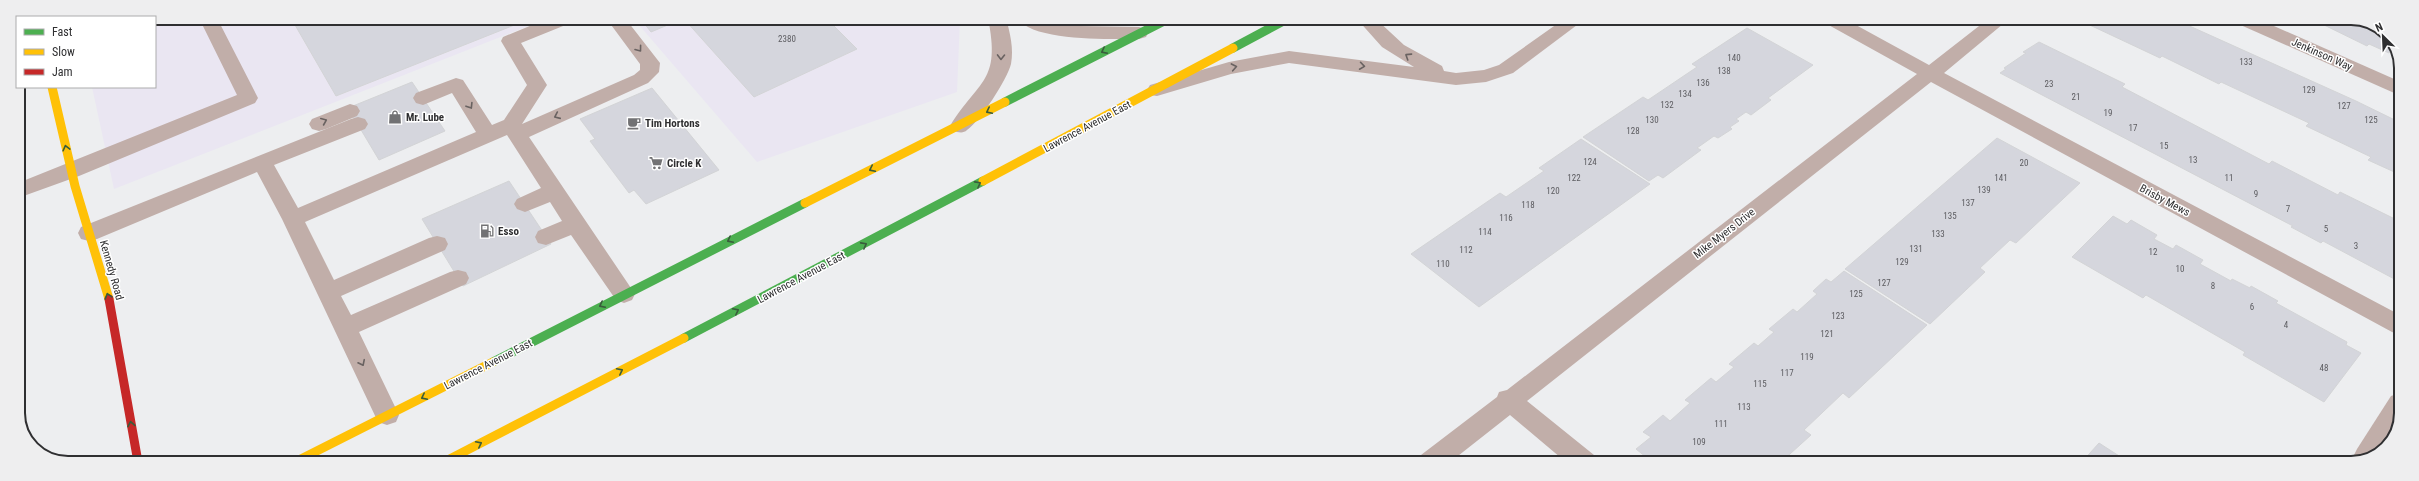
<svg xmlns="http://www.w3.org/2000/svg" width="2419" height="481" viewBox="0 0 2419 481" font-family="'Roboto Condensed',sans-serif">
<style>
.industrial{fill:#eae6f2}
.building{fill:#d5d6dd;stroke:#d3d4d6}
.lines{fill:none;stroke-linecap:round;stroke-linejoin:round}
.lane{fill:#c1aea9;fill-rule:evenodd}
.street{fill:#c1aea9;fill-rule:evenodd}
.fast{stroke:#4caf50;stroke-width:9}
.slow{stroke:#ffc107;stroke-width:9}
.jam{stroke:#c62828;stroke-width:9}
.oneway{stroke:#696261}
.oneway2{stroke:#395c3c}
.labels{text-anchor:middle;stroke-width:3;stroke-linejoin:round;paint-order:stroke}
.number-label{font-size:9px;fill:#5c5c60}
.street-label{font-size:11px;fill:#2f2f31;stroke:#fff}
.poi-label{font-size:11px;font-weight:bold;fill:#2f2f31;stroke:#fff;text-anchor:start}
.rim{fill:none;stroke:#2f2f31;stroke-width:2}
</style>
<rect width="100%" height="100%" fill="#edeef0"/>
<g class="industrial">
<polygon points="155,18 549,18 114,189 92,87 155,87"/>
<polygon points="633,18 960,18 957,92 757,162"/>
</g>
<g class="building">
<polygon points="291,18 532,18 336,96"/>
<polygon points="640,18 665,18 670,24 651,32"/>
<polygon points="689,18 826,18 857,49 754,97 685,20"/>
<polygon points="2077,19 2174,19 2356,101 2401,123 2401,175 2368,160 2371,157 2306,126 2309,123 2221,82 2219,84 2162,56 2160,58"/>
<polygon points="2307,19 2360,19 2388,35 2394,48 2389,53 2369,44 2367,46 2316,21"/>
<polygon points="1747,28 1813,65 1768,98 1771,100 1751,115 1746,112 1736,119 1739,121 1730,127 1732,129 1718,138 1714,136 1697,148 1701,150 1663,178 1658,175 1649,181 1583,137 1643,97 1648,100 1697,67 1692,64"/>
<polygon points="2039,42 2125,84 2122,87 2269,164 2272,161 2338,195 2340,192 2401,222 2400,282 2323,241 2321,243 2291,227 2293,226 2000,73 2006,69 2004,68 2026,53 2023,52"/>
<polygon points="412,82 445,131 379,160 348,108"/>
<polygon points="652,88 719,170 646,204 634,190 629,193 590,141 595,139 580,119"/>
<polygon points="1997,138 2080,183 2016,243 2010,240 1980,268 1985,272 1930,324 1845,269"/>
<polygon points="1581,139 1650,184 1479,307 1411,254 1500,193 1506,197 1544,171 1539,168"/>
<polygon points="509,181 551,244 463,286 422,219"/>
<polygon points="2113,216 2127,224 2131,220 2157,235 2154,239 2173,249 2176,245 2203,260 2200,264 2231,281 2232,279 2250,288 2251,286 2278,301 2276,303 2347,342 2346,345 2361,353 2324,402 2243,355 2245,352 2146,295 2143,298 2072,257"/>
<polygon points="1844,271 1927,325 1849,398 1843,393 1804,430 1811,435 1780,463 1646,463 1642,460 1646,457 1636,449 1651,437 1643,432 1663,415 1670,421 1690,403 1685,400 1711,378 1716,382 1734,367 1729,364 1754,343 1758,346 1774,332 1769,329 1793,309 1797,312 1817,294 1813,291 1826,279 1831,282"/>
<polygon points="2099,443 2130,463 2081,463"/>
</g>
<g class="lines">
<g class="lane">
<polygon points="199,18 217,18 258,98 255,103 79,176 18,198 18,183 237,95"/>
<polygon points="549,18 575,18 573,22 521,43 547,85 522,124 634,75 640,70 640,64 606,18 625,18 660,63 659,72 648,83 529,137 635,294 632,300 624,303 616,300 571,235 546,245 538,243 535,237 538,231 562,221 550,202 525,212 517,209 514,204 517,199 541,188 507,135 305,222 334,280 429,238 437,236 445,238 448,244 445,250 341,296 351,315 450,272 458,270 466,272 469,278 466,284 359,332 399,415 396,422 387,425 378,422 282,219 257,172 97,239 89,241 81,239 78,233 81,227 351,119 358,117 365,119 368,124 365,129 274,165 298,208 476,132 452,93 423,105 416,103 413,98 416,93 456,78 463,80 492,125 504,120 527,85 501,41 503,37"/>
<polygon points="350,104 357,106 360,111 357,116 326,129 319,131 312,129 309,124 312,119"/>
</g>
<g class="street">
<path d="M988,18H1006C1010,33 1014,49 1011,64C1007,80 980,121 967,130C963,134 958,132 953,131L950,126C979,79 1001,83 988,18Z"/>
<path d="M1017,18H1041L1053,23L1081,26L1139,27L1146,29L1148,33L1146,37L1139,39C1112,39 1033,42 1017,18Z"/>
<polygon points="1357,19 1376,19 1404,45 1442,66 1444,71 1456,73 1484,70 1499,65 1564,19 1585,19 1513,73 1486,82 1456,85 1289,63 1231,74 1157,96 1150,95 1147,90 1150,85 1229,62 1289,51 1414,67 1382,47"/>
<polygon points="1823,19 1845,19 1929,65 1988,19 2009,19 1944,73 2400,315 2400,335 2392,332 1931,82 1527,401 1594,455 1598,463 1567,463 1510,415 1449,463 1417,463 1421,455 1497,397 1499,392 1507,390 1917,74 1825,23"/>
<polygon points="2234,19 2258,19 2401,82 2401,96 2236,23"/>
<polygon points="2400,393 2400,422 2383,451 2355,461 2353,457 2357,449 2391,396"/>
</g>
<g class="fast">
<polyline points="1233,48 1289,18"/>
<polyline points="1005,102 1170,18"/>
<polyline points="684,338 983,181"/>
<polyline points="493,362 805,203"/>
</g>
<g class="slow">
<polyline points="52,87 75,186 109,299"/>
<polyline points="983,181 1233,48"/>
<polyline points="805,203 1005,102"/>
<polyline points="295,462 493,362"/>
<polyline points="444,462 684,338"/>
</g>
<polyline class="jam" points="109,299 138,462"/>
</g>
<defs><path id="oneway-chevron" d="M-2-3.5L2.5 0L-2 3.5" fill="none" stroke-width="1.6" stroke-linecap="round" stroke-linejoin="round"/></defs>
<g class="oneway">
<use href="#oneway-chevron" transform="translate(639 49) rotate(53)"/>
<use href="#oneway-chevron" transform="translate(1408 56) rotate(-147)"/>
<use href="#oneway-chevron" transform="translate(1001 57) rotate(91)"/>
<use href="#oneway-chevron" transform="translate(1362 66) rotate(8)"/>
<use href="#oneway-chevron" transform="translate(1234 67) rotate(-11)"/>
<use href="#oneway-chevron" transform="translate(470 106) rotate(58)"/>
<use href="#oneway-chevron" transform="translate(557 116) rotate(156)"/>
<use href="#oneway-chevron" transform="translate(324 121) rotate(-23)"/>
<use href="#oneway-chevron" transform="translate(362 363) rotate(64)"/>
</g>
<g class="oneway2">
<use href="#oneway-chevron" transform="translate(1104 51) rotate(153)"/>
<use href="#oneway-chevron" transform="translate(989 111) rotate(153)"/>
<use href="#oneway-chevron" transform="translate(66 148) rotate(-104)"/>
<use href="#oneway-chevron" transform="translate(872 169) rotate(154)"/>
<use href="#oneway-chevron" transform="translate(978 184) rotate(-28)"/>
<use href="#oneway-chevron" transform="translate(730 240) rotate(153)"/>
<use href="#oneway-chevron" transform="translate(864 245) rotate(-28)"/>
<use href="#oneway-chevron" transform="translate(108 296) rotate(-107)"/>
<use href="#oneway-chevron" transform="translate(602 305) rotate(153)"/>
<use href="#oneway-chevron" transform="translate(736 311) rotate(-27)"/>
<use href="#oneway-chevron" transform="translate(620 371) rotate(-27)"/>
<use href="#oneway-chevron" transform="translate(424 397) rotate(153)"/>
<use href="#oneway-chevron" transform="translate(131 424) rotate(-100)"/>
<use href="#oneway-chevron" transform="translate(479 444) rotate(-27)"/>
</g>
<defs>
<g id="shop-bare" transform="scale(1.08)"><path d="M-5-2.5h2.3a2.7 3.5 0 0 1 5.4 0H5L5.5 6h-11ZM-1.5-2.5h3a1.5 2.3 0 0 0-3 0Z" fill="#727274" stroke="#fff" stroke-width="2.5" paint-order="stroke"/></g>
<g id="cafe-bare" transform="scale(1.08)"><path d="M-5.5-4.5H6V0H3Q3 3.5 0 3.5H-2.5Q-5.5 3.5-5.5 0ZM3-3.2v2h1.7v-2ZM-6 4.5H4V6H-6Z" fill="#727274" stroke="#fff" stroke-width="2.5" paint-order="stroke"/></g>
<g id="supermarket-bare" transform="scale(1.08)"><path d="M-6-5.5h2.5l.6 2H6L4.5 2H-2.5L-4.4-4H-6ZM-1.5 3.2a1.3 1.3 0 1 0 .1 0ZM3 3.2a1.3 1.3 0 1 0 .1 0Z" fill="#727274" stroke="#fff" stroke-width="2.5" paint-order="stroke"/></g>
<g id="fuel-bare" transform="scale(1.08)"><path d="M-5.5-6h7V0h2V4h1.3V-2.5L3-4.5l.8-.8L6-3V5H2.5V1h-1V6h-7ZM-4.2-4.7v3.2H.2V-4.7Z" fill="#727274" stroke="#fff" stroke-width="2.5" paint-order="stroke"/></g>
</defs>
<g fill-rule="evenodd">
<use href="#shop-bare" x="395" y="117"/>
<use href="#cafe-bare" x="634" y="123"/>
<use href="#supermarket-bare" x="656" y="163"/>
<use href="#fuel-bare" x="487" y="231"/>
</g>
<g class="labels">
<g class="number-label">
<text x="787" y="42">2380</text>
<text x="1734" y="61">140</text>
<text x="2246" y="65">133</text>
<text x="1724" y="74">138</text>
<text x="1703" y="86">136</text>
<text x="2049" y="87">23</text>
<text x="2309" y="93">129</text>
<text x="1685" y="97">134</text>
<text x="2076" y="100">21</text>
<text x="1667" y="108">132</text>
<text x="2344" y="109">127</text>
<text x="2108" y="116">19</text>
<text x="1652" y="123">130</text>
<text x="2371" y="123">125</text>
<text x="2133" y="131">17</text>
<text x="1633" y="134">128</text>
<text x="2164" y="149">15</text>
<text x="2193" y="163">13</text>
<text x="1590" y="165">124</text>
<text x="2024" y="166">20</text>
<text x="1574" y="181">122</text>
<text x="2001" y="181">141</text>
<text x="2229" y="181">11</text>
<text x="1984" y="193">139</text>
<text x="1553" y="194">120</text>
<text x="2256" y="197">9</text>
<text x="1968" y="206">137</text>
<text x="1528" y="208">118</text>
<text x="2288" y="212">7</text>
<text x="1950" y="219">135</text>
<text x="1506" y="221">116</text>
<text x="2326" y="232">5</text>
<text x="1485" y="235">114</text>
<text x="1938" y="237">133</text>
<text x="2356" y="249">3</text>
<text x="1916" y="252">131</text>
<text x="1466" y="253">112</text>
<text x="2153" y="255">12</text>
<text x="1902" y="265">129</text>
<text x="1443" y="267">110</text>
<text x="2180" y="272">10</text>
<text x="1884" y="286">127</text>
<text x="2213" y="289">8</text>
<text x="1856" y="297">125</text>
<text x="2252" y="310">6</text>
<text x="1838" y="319">123</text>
<text x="2286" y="328">4</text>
<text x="1827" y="337">121</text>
<text x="1807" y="360">119</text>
<text x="2324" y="371">48</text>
<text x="1787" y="376">117</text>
<text x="1760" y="387">115</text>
<text x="1744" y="410">113</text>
<text x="1721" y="427">111</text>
<text x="1699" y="445">109</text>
</g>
<g class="street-label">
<text transform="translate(2322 54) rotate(24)" y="4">Jenkinson Way</text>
<text transform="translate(1087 126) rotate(-28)" y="4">Lawrence Avenue East</text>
<text transform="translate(2165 200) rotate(28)" y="4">Brisby Mews</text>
<text transform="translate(1724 233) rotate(-38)" y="4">Mike Myers Drive</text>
<text transform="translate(112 270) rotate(74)" y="4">Kennedy Road</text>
<text transform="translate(801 277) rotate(-28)" y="4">Lawrence Avenue East</text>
<text transform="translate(488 364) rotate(-27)" y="4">Lawrence Avenue East</text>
</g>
<g class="poi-label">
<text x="406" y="121">Mr. Lube</text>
<text x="645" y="127">Tim Hortons</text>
<text x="667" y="167">Circle K</text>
<text x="498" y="235">Esso</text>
</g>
</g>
<path d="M0 0H2419V481H0ZM68 25H2351A43 43 0 0 1 2394 68V413A43 43 0 0 1 2351 456H68A43 43 0 0 1 25 413V68A43 43 0 0 1 68 25Z" fill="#eeeeef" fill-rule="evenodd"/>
<path class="rim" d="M68 25H2351A43 43 0 0 1 2394 68V413A43 43 0 0 1 2351 456H68A43 43 0 0 1 25 413V68A43 43 0 0 1 68 25Z"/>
<rect x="16" y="16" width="140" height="72" fill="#ffffff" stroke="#acacad"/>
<rect x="24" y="29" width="20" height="6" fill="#4caf50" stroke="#acacad"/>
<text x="52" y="36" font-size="12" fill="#2f2f31">Fast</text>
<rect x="24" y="49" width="20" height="6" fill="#ffc107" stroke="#acacad"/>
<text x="52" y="56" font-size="12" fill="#2f2f31">Slow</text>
<rect x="24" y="69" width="20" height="6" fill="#c62828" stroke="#acacad"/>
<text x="52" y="76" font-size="12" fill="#2f2f31">Jam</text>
<g transform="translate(2383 36) rotate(336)" stroke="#ffffff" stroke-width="3" paint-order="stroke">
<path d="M0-3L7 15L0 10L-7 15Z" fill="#2f2f31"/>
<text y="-6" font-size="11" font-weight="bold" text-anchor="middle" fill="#2f2f31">N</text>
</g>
</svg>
